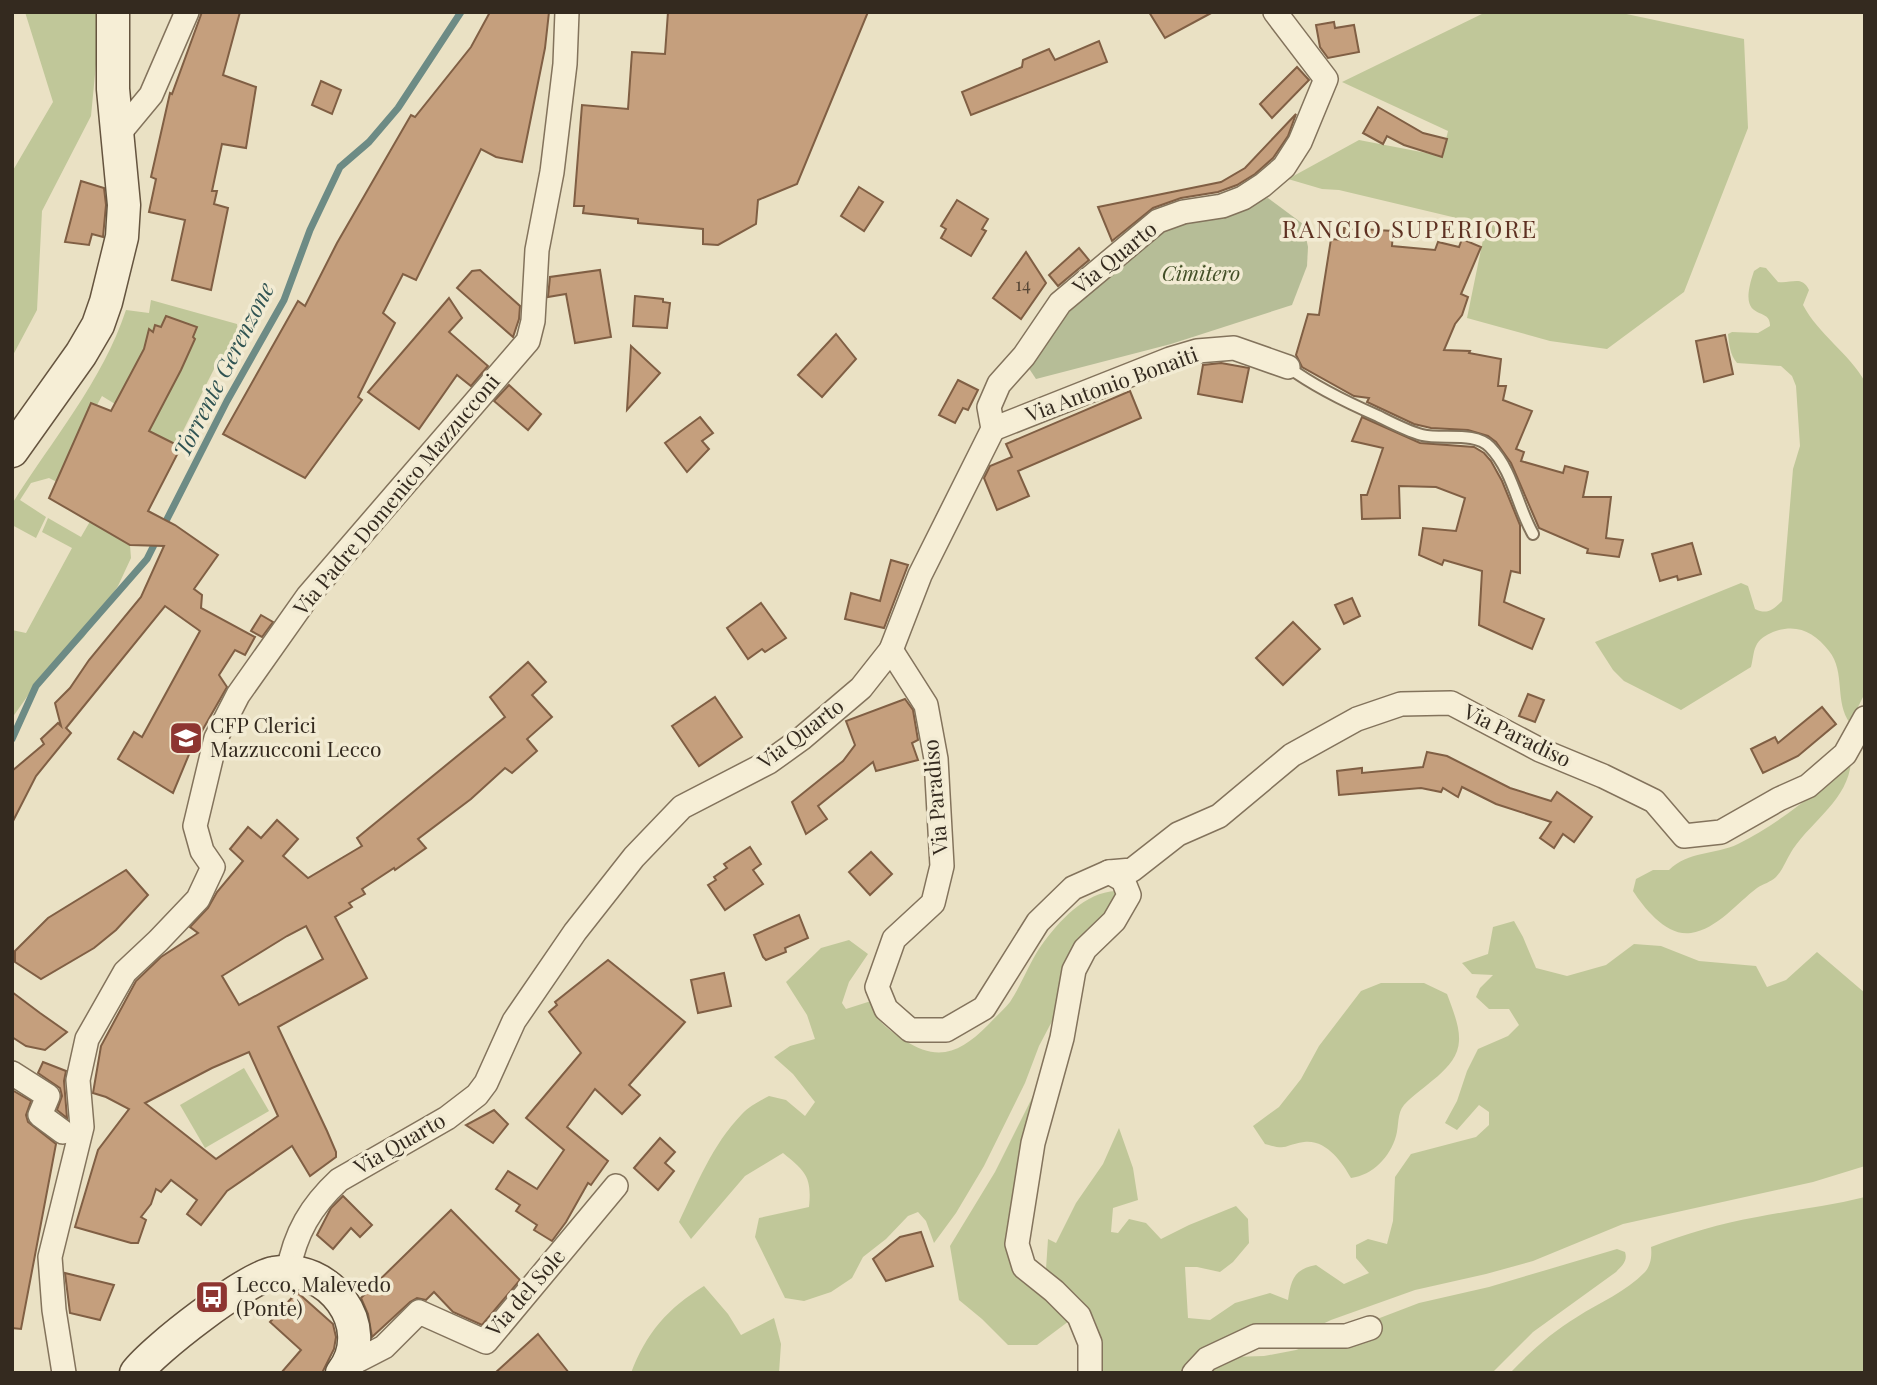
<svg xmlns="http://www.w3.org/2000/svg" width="1877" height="1385" viewBox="0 0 1877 1385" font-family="'Playfair Display',serif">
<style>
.green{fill:#c0c799}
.cemetery{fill:#b6bd97}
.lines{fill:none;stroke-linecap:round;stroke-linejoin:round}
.stream{stroke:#6d8b85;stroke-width:7}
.building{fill:#c59f7d;stroke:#805f44;stroke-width:2;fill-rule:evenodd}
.lane-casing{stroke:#83735c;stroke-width:14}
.street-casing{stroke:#83735c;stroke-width:26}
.secondary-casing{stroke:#65543f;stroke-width:35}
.lane{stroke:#f6eed6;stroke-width:10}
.street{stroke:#f6eed6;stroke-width:23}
.secondary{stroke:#f6eed6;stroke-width:32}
.labels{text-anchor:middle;stroke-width:7;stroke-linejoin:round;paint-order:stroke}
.number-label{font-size:18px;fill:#584736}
.street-label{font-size:21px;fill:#342a1f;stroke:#f2ebd3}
.park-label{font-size:21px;font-style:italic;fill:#434f27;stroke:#f2ebd3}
.poi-label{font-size:21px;fill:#342a1f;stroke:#f2ebd3;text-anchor:start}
.water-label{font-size:23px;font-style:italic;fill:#2f5352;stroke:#f2ebd3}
.quarter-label{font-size:24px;letter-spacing:2px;fill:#5e3122;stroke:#f2ebd3}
</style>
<rect width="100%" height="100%" fill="#eae1c4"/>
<g class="green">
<polygon points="25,12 101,12 91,116 42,211 37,310 12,357 12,172 53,102"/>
<polygon points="1486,12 1617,12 1744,39 1748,128 1684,292 1607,349 1550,341 1467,318 1486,225 1339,190 1322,189 1288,179 1359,140 1442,156 1448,131 1342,82"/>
<path d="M1760,267L1766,268L1778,282C1791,284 1802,275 1809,290L1803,305C1818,334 1850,354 1865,382V693L1850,723C1834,702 1846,672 1829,651C1814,632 1797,623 1773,632C1766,635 1759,639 1756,646C1753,652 1753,660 1751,667L1681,710L1624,681L1613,670L1595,642L1741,583L1748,586L1755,609C1767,615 1773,610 1782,601L1793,469L1800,446L1796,386L1792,376L1781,366L1737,363C1730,355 1729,344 1728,334L1732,332L1758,333L1770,326C1771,304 1735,326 1754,271Z"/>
<path d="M151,300L237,324L239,342L236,351L218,361L176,445L155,435L105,531L130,545L131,558L118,586L84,637L29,694L12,718V630L26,633L72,548L42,532L48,518L81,537L177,371L181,370L195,339L193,337L197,327L166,316L161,327L155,326L153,332L151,331L144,349L115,404L102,396L97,405L91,403L57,482L49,478L31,483L20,500L46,517L36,538L12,525V504C52,440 102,382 126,310L149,313Z"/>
<path d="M1851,762C1848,799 1813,820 1793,849C1787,858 1783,870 1776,877C1771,882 1763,884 1757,888C1737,903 1717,929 1691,933C1667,937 1644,908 1633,891L1636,879L1653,870H1669C1688,851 1715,855 1738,844C1778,824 1819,791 1851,762Z"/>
<path d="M1116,891L1119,894L1039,1046L1025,1083L984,1166L956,1213L934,1243L926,1221L918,1212L908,1216L886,1239L863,1257L852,1278L831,1292L804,1301L785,1298L755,1237L759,1218L809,1207C812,1177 806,1172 783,1153L745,1176L691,1239L679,1222C697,1184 712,1145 742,1114C749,1106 760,1101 769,1096L786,1100L805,1116L815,1102L793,1074L774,1057L790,1046L815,1039L807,1015L786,982L821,948L849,940L868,954L849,982L842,1003L846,1009L871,1001C873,1019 890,1031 904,1040C939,1063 961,1052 988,1025C995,1017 1004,1010 1010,1002C1022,984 1029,963 1041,946C1059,921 1085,892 1116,891Z"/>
<path d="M1514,921L1523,937L1536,968L1567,976L1606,965L1634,944L1661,946L1699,961L1756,966L1767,987L1786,980L1817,952L1865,993V1166L1813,1182L1623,1224L1533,1261L1486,1274L1415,1290L1331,1320L1310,1330L1262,1343L1186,1373H1096C1109,1317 1085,1301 1046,1269L1048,1239L1056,1243L1076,1203L1103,1164L1119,1128L1133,1168L1138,1200L1113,1208L1111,1232L1118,1233L1129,1219L1146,1223L1161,1239L1189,1225L1236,1206L1248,1219L1249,1243L1233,1262L1220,1272L1197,1267H1185L1188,1318L1210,1320L1235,1303L1270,1293L1288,1300C1291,1280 1294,1269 1316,1265L1344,1284L1369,1273L1356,1258V1245L1368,1239L1387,1244L1393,1221L1395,1177L1411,1154L1476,1137L1489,1125V1112L1479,1105L1457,1130L1445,1123L1457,1101L1467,1071L1478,1049L1508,1036L1519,1025L1509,1009H1489L1476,997L1480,988L1493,975L1472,974L1462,963L1488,954L1493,927Z"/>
<path d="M1381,983H1424L1447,994C1452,1008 1460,1026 1459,1041C1458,1069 1421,1086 1404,1105C1397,1113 1399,1126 1396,1136C1390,1157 1373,1175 1351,1178C1342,1162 1326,1139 1304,1142C1283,1145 1289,1151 1265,1144L1253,1126L1279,1107L1301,1079L1319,1046L1361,991Z"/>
<polygon points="244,1068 269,1111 205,1148 180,1105"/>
<polygon points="1037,1088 1012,1217 1046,1299 1069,1321 1037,1345 1008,1345 982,1319 959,1300 950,1246 995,1172"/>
<path d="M1865,1197V1373H1510C1530,1352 1552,1332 1577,1317C1600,1302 1626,1292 1645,1272C1651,1265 1652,1255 1651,1247C1685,1234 1721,1223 1757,1217C1793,1210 1829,1206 1865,1197Z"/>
<path d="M1617,1249L1625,1252C1628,1261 1622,1266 1616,1272L1533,1332L1492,1373H1206L1230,1357L1264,1356L1296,1350L1419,1303L1489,1287Z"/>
<path d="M704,1286L728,1314L741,1335L774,1318L781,1344L779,1373H631C646,1333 668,1308 704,1286Z"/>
</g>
<polygon class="cemetery" points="1268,198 1303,224 1308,247 1307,266 1292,305 1171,344 1036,379 1026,364 1089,288 1174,222"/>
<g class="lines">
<g class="stream">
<polyline points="163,527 227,401 284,300 310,230 340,167 369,142 398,108 461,12"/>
<polyline points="12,739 36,686 147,559 158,537"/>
</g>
</g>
<g class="building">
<polygon points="202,12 240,12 223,75 256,87 246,148 222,144 212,191 217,191 214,204 228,208 211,290 172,280 185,220 149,212 156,179 151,177 170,93 172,94"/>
<polygon points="490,12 549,12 545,48 522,162 496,157 481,149 416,280 403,274 383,313 395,323 358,397 362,400 305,478 223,434 298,301 305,306 337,243 411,115 415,117 471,47"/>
<polygon points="668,12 868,12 797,184 758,200 756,224 718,245 703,244 703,229 638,223 638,219 583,213 584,206 574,206 582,105 628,109 632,52 665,54"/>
<polygon points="1149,12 1213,12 1165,38"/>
<polygon points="1334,22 1335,28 1354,25 1359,52 1328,58 1320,47 1316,25"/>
<polygon points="1099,41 1107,62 971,115 962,92 1022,67 1023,60 1049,49 1055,60"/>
<polygon points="1297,67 1309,80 1272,118 1260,104"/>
<polygon points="321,81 341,90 332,114 312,105"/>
<polygon points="1378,107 1423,133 1447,139 1442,157 1404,145 1387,136 1383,144 1363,133"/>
<polygon points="1296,114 1288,136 1273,158 1255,174 1237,185 1218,192 1181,198 1153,208 1112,241 1098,207 1221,182 1245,168"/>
<polygon points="81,181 104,188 106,205 103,237 92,234 89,245 65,242"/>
<polygon points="859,187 883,202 864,231 841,216"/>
<polygon points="957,200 988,219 982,229 986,231 971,256 941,238 946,229 941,226"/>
<polygon points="1344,228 1393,231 1392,246 1435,250 1438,242 1459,247 1462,239 1481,247 1461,294 1468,297 1462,315 1455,324 1444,350 1470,351 1469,353 1501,359 1498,386 1506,386 1503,400 1532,411 1516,449 1524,452 1521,461 1563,473 1565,466 1588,472 1583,497 1611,497 1606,538 1623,540 1619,557 1587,553 1588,549 1539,528 1511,463 1496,442 1488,436 1468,430 1431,428 1414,424 1367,402 1369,398 1354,396 1302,367 1296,355 1308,314 1319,315 1331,239 1344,240"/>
<polygon points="1079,248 1089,260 1058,286 1049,275"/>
<polygon points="1026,252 1046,283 1021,319 993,298"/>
<polygon points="480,270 520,306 519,319 513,337 457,288 472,271"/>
<polygon points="600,270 611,337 575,343 566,294 548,297 550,277"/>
<polygon points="635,296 663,299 663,302 670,303 667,328 633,326"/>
<polygon points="449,298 462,318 449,332 488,366 471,386 457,375 419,429 368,392"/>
<polygon points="166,316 197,327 193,337 195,339 181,370 149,431 181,447 148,511 175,525 218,555 194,589 202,595 201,608 255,637 245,655 235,650 219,675 227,687 190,752 173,793 118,759 134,732 142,737 200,631 165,606 66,728 71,733 36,776 12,823 12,771 44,744 41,739 58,723 61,726 55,703 70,688 89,660 141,597 164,546 130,545 49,498 91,403 111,411 144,349 149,329 153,332 155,325 161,327"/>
<polygon points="836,334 856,359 822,397 798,375"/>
<polygon points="1725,335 1733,374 1704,382 1696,341"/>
<polygon points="631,346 660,373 627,410"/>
<polygon points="1221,363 1249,368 1242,402 1198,394 1203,365"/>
<polygon points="958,380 978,390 968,410 963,408 955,423 939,415"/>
<polygon points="509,385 541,414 528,430 494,401"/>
<polygon points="1130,391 1141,418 1018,471 1029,496 997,510 984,478 990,466 1012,457 1006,444"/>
<polygon points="700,417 713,433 702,441 709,449 687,472 665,443"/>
<polygon points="1362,417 1420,443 1474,447 1484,453 1491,461 1502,481 1520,525 1520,573 1511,571 1504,602 1544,619 1532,649 1479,625 1482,571 1444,560 1442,565 1419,555 1423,528 1456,531 1465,498 1436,487 1399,486 1400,518 1362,519 1361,495 1367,495 1383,448 1352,441"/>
<polygon points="1692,543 1701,574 1678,580 1677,576 1660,581 1652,554"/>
<polygon points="891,560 908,565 884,628 845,619 851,593 880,601"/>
<polygon points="1352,598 1360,616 1344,624 1335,605"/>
<polygon points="761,603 786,638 765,652 762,649 748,659 727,628"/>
<polygon points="261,615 273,622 262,637 251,631"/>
<polygon points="1293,622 1320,649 1283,685 1256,658"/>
<path d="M528,662L546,682L532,695L552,717L527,739L537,751L512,773L505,768L471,799L418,839L426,848L395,870L394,868L362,889L365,894L349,903L352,907L335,917L367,978L278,1027L327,1131L336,1152V1157L310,1176L292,1146L227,1191L201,1225L187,1214L197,1200L171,1180L161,1192L156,1189L151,1204L141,1217L146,1220L138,1243H131L75,1227L98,1150L129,1109L106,1097L93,1093L101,1046L136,981L161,957L198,933L190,927L208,908L217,892L243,861L230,849L248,827L261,838L277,820L298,839L283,856L308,878L362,846L357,838L505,717L490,697ZM306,926L323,959L239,1005L222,976L287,936ZM249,1052L278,1116L216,1159L145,1103L212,1068Z"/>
<polygon points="1528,694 1544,700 1535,722 1519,716"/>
<polygon points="715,697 742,737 699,766 672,726"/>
<polygon points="905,699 913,710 918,740 912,743 918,760 876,771 873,762 818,806 827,819 806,834 792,802 843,761 855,745 846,721"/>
<polygon points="1822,707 1836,724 1798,756 1763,773 1751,749 1775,737 1778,743"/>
<polygon points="1427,752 1447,756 1510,788 1551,801 1557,792 1592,817 1574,842 1563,834 1554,848 1540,838 1551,822 1496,804 1462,787 1458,797 1443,788 1441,792 1421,788 1339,795 1337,771 1362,768 1362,773 1423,767"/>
<polygon points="750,847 761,864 753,870 763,884 725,910 708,885 716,880 714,877 727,868 724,864"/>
<polygon points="871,852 892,874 870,895 849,872"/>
<polygon points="126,870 148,895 116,930 94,948 41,979 15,962 15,951 48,918"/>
<polygon points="799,915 808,938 785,948 786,952 766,960 763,957 754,935"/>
<polygon points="608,960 685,1022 629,1085 640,1095 622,1114 595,1089 567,1127 608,1161 591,1185 588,1183 566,1222 552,1241 534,1230 537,1225 516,1211 520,1205 496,1189 508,1171 537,1189 564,1150 526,1118 581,1053 549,1012 557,1005 555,1002"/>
<polygon points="724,973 731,1006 698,1013 691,980"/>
<polygon points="12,992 40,1013 67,1032 45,1050 26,1046 12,1037"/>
<polygon points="43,1062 66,1071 64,1081 67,1118 57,1110 62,1096 60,1088 38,1073"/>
<polygon points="12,1090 31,1101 26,1115 28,1122 56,1144 21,1329 12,1328"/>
<polygon points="494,1110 508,1124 493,1143 466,1125"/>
<polygon points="660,1138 675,1152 665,1163 674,1171 658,1190 634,1168"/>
<polygon points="343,1196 372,1225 360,1237 351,1228 333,1249 317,1235 331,1208"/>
<polygon points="451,1210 520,1280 482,1325 453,1312 434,1292 426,1300 417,1298 410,1302 372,1337 368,1314 361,1298"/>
<polygon points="921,1232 933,1266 886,1281 873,1259 900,1237"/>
<polygon points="65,1273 114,1285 100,1320 70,1313"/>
<polygon points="297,1292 333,1324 336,1337 334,1349 322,1373 281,1373 301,1350 270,1322"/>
<polygon points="538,1334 569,1373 495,1373"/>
</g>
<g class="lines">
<g class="lane-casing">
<path id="lane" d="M1288,367C1315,387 1346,402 1378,416C1392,423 1407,431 1422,435C1442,440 1475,431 1490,447C1513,471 1517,506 1533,534"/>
</g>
<g class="street-casing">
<g id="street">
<polyline points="117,136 151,95 187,12"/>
<polyline points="993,429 1170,359 1197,351 1234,348 1288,367"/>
<polyline points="891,650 926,705 936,759 942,866 933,903 894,939 877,987 886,1009 910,1030 946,1030 984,1008 1038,922 1073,888 1109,872 1123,880 1129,895 1114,921 1085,949 1074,970 1062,1038 1033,1143 1017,1244 1024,1267 1054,1291 1079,1316 1090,1343 1090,1373"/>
<polyline points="1109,872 1132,870 1178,834 1219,816 1292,755 1357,719 1401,704 1451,703 1540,750 1603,776 1654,801 1684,836 1721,832 1779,799 1808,786 1845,754 1865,718"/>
<polyline points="12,1073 48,1096 40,1115 63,1132"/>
<path d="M288,1272C295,1233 311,1206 339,1180L447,1118L477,1095L486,1083L514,1021L575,932L634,857L682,807L769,762L801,739L861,688L891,650L920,575L993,429L989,407L999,384L1024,356L1060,303L1158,221L1183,212L1222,206L1243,198L1263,185L1284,167L1300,142L1326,79L1275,12"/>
<polyline points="349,1365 384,1347 419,1312 486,1342 616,1186"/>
<polyline points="64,1373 54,1310 50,1257 82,1127 78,1080 87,1039 125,972 158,941 198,899 213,867 202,851 195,826 216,738 238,695 308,596 528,341 533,321 537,250 552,172 565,64 567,12"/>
<polyline points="1194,1373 1207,1359 1256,1336 1346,1336 1370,1328"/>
</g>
</g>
<g class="secondary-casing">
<g id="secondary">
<polyline points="12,451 81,354 98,325 106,302 122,237 124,205 113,89 113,12"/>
<path d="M136,1373C154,1349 246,1278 274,1273C328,1262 378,1326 342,1373"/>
</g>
</g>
<use href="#lane" class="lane"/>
<use href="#street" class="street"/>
<use href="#secondary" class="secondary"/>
</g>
<defs>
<g id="school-square" transform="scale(1.75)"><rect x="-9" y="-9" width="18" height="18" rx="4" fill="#8d3531" stroke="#f2ebd3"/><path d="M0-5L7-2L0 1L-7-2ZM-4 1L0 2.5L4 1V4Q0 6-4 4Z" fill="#fff"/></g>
<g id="bus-square" transform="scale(1.75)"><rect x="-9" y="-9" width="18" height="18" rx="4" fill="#8d3531" stroke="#f2ebd3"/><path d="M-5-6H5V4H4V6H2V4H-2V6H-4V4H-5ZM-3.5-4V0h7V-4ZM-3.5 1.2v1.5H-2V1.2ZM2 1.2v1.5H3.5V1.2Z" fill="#fff"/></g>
</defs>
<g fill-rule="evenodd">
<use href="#school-square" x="186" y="738"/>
<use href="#bus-square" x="212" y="1297"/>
</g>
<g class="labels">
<g class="number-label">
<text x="1023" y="291">14</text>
</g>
<g class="street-label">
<text transform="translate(1115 258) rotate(-39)" y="7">Via Quarto</text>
<text transform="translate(1112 385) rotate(-20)" y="7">Via Antonio Bonaiti</text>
<text transform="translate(397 495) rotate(-50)" y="7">Via Padre Domenico Mazzucconi</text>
<text transform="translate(801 734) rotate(-37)" y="7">Via Quarto</text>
<text transform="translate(1517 736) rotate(26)" y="7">Via Paradiso</text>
<text transform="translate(936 797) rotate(-95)" y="7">Via Paradiso</text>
<text transform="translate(400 1144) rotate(-30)" y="7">Via Quarto</text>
<text transform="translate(526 1293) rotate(-49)" y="7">Via del Sole</text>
</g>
<g class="park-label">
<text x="1201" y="281">Cimitero</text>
</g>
<g class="poi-label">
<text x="210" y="733">CFP Clerici<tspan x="210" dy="24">Mazzucconi Lecco</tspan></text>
<text x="236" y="1292">Lecco, Malevedo<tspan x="236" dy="24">(Ponte)</tspan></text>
</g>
<g class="water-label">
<text transform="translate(224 370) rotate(-63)" y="8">Torrente Gerenzone</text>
</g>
<g class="quarter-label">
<text x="1410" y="238">RANCIO SUPERIORE</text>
</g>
</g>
<rect width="1877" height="1385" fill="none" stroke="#342a1f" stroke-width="28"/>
</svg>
